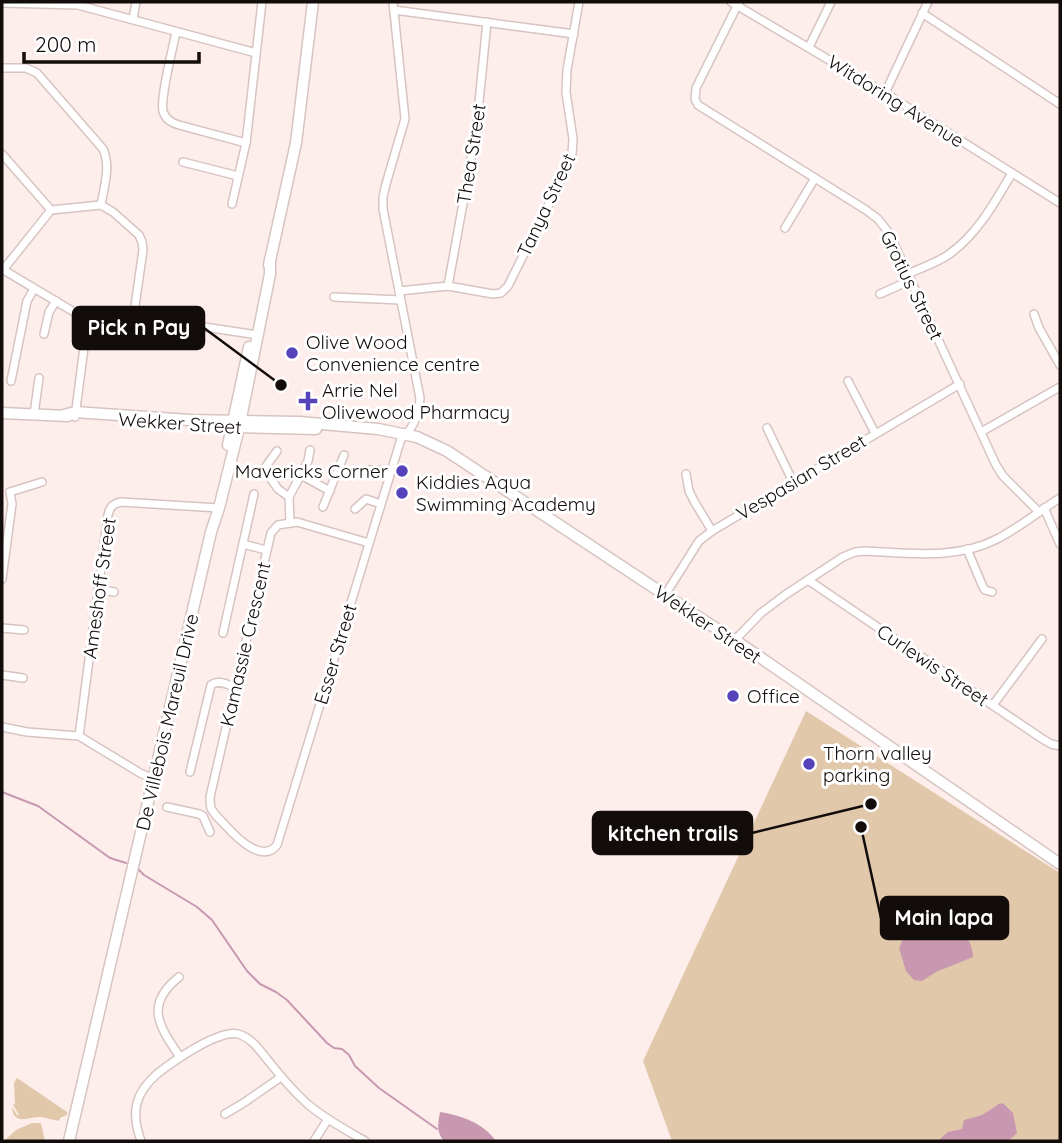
<svg xmlns="http://www.w3.org/2000/svg" width="1062" height="1143" viewBox="0 0 1062 1143" font-family="Quicksand,sans-serif">
<style>
.green{fill:#e1c8aa}
.water{fill:#c898b0}
.lines{fill:none;stroke-linecap:round;stroke-linejoin:round}
.stream{stroke:#c898b0;stroke-width:2}
.street-casing{stroke:#d6c4c0;stroke-width:10}
.secondary-casing{stroke:#d6c4c0;stroke-width:13}
.street{stroke:#fff;stroke-width:7}
.secondary{stroke:#fff;stroke-width:10}
.poi-dot{fill:#5543bb;stroke:#fff;stroke-width:2.5}
.labels{text-anchor:middle;stroke-width:6;stroke-linejoin:round;paint-order:stroke}
.street-label{font-size:19px;fill:#120c0a;stroke:#fff}
.poi-label{font-size:19px;fill:#120c0a;stroke:#fff;text-anchor:start}
.leader{fill:none;stroke:#120c0a;stroke-width:2.5}
.callout-dot{fill:#120c0a;stroke:#fff;stroke-width:2.5}
.callout{fill:#120c0a;stroke:#120c0a;stroke-width:2.5}
.callout-label{font-size:21px;text-anchor:middle;font-weight:bold;fill:#fff}
</style>
<rect width="100%" height="100%" fill="#feeeeb"/>
<g class="green">
<polygon points="806,711 1060,873 1060,1141 672,1141 643,1061"/>
<path d="M17,1078L67,1112V1115L60,1118L59,1121C53,1120 47,1118 41,1117C28,1117 13,1126 12,1107L17,1115H19L13,1105L15,1104L14,1083Z"/>
<polygon points="32,1123 41,1123 45,1141 4,1141 16,1130"/>
</g>
<g class="water">
<path d="M918,922L935,926L941,924C959,932 972,934 973,957L936,972L922,981L914,980L906,971L899,948L910,924Z"/>
<polygon points="1003,1103 1013,1113 1017,1133 1008,1141 938,1141 948,1132 962,1129 964,1120 982,1115 999,1104"/>
<path d="M440,1112C462,1116 482,1122 496,1141H444C436,1132 438,1124 440,1112Z"/>
</g>
<g class="lines">
<g class="stream">
<polyline points="2,792 38,806 110,858 126,863"/>
<polyline points="138,869 144,875 197,907 212,920 247,971 260,984 276,992 287,1000 327,1043 334,1048 342,1049 349,1055 355,1066 379,1088 437,1129"/>
</g>
<g class="street-casing">
<g id="street">
<polyline points="731,2 885,93 1060,203"/>
<polyline points="739,2 696,88 695,99 698,105 866,210 878,219 889,233 996,465 1003,476 1039,512"/>
<polyline points="2,3 78,5 256,53"/>
<polyline points="394,10 574,34"/>
<polyline points="922,13 1060,104"/>
<polyline points="133,19 136,2"/>
<path d="M176,32C173,48 160,97 163,111C165,119 172,123 179,125L246,143"/>
<polyline points="809,47 831,2"/>
<path d="M2,68H26L37,73L103,149C111,166 104,187 101,205"/>
<polyline points="885,93 928,2"/>
<polyline points="2,154 51,210"/>
<polyline points="183,162 238,176"/>
<polyline points="232,204 246,143 262,2"/>
<polyline points="785,228 815,178"/>
<polyline points="2,269 79,315 83,320 86,332 75,417"/>
<polyline points="3,270 51,210 101,205 113,212 139,235 142,242 143,250 135,306 138,312 145,318 258,335"/>
<path d="M908,274C921,268 936,263 948,255C977,235 995,202 1012,173"/>
<polyline points="448,286 476,132 487,22"/>
<polyline points="399,291 448,286 493,294 501,293 508,286 562,178 572,154 573,139 566,92 567,70 579,2"/>
<polyline points="880,294 911,280"/>
<polyline points="334,297 401,300"/>
<polyline points="1034,314 1039,328 1060,365"/>
<polyline points="44,334 49,312 56,301"/>
<polyline points="11,381 27,301 34,289"/>
<polyline points="848,381 875,433"/>
<polyline points="34,414 39,378"/>
<polyline points="767,428 793,482"/>
<polyline points="981,432 1060,387"/>
<polyline points="277,451 264,469 278,489 289,497"/>
<polyline points="369,470 382,470 391,472"/>
<polyline points="686,474 689,491 694,501 712,531"/>
<polyline points="301,475 330,491"/>
<polyline points="10,492 42,482"/>
<polyline points="323,507 344,455"/>
<polyline points="1044,508 1060,544"/>
<polyline points="355,509 366,499 381,504"/>
<polyline points="290,523 289,497 308,461 310,450"/>
<path d="M369,543L297,522L278,525L271,533L210,797C210,801 210,804 211,808C214,815 221,820 226,826C236,837 262,864 277,845L401,439C413,429 419,414 420,398L383,209V197L386,184L405,119L393,2"/>
<polyline points="243,544 266,550"/>
<polyline points="967,549 983,587 985,590 992,592"/>
<polyline points="2,579 12,504 10,492"/>
<polyline points="808,580 1041,738 1051,744 1060,746"/>
<polyline points="98,589 114,592"/>
<polyline points="665,595 699,541 712,531 960,384"/>
<polyline points="2,628 24,630"/>
<polyline points="223,633 254,494"/>
<path d="M735,640L761,613L785,595L843,557L855,552L865,551C907,553 957,560 997,539C1019,528 1039,511 1060,498"/>
<polyline points="2,675 23,678"/>
<polyline points="993,705 1042,639"/>
<polyline points="2,727 27,732 79,736 140,773 154,779"/>
<path d="M79,736L108,515C110,507 112,504 121,502L219,508"/>
<path d="M190,772L211,685C218,679 228,685 235,687"/>
<polyline points="167,807 199,814 203,816 210,832"/>
<path d="M179,977C144,1005 159,1026 180,1057"/>
<polyline points="225,1114 245,1102 281,1077"/>
<path d="M141,1141C131,1113 134,1094 157,1074C172,1062 219,1029 238,1034C250,1037 259,1049 266,1058C280,1075 293,1092 310,1106C327,1120 346,1130 365,1141"/>
<polyline points="314,1141 328,1119"/>
</g>
</g>
<g class="secondary-casing">
<g id="secondary">
<polyline points="269,265 296,143 313,2"/>
<polyline points="2,413 68,416"/>
<polyline points="64,415 75,412 190,420 299,422 378,429 417,437 447,451 706,622 735,640 1060,864"/>
<polyline points="233,427 316,429"/>
<polyline points="228,445 249,347"/>
<polyline points="69,1141 211,532 219,508 239,428 270,274 270,260"/>
</g>
</g>
<use href="#street" class="street"/>
<use href="#secondary" class="secondary"/>
</g>
<g class="poi-dot">
<circle cx="292" cy="353" r="7"/>
<path d="M304.5 390.5h7v7h7v7h-7v7h-7v-7h-7v-7h7z"/>
<circle cx="402" cy="471" r="7"/>
<circle cx="402" cy="493" r="7"/>
<circle cx="733" cy="696" r="7"/>
<circle cx="809" cy="764" r="7"/>
</g>
<g class="labels">
<g class="street-label">
<text transform="translate(896 101) rotate(32)" y="7">Witdoring Avenue</text>
<text transform="translate(471 154) rotate(-81)" y="7">Thea Street</text>
<text transform="translate(546 205) rotate(-65)" y="7">Tanya Street</text>
<text transform="translate(912 285) rotate(64)" y="7">Grotius Street</text>
<text transform="translate(180 423) rotate(4)" y="7">Wekker Street</text>
<text transform="translate(801 477) rotate(-31)" y="7">Vespasian Street</text>
<text transform="translate(99 588) rotate(-82)" y="7">Ameshoff Street</text>
<text transform="translate(708 624) rotate(34)" y="7">Wekker Street</text>
<text transform="translate(245 644) rotate(-77)" y="7">Kamassie Crescent</text>
<text transform="translate(335 654) rotate(-73)" y="7">Esser Street</text>
<text transform="translate(933 665) rotate(34)" y="7">Curlewis Street</text>
<text transform="translate(167 722) rotate(-77)" y="7">De Villebois Mareuil Drive</text>
</g>
<g class="poi-label">
<text x="306" y="349">Olive Wood<tspan x="306" dy="22">Convenience centre</tspan></text>
<text x="322" y="397">Arrie Nel<tspan x="322" dy="22">Olivewood Pharmacy</tspan></text>
<text x="388" y="478" text-anchor="end">Mavericks Corner</text>
<text x="416" y="489">Kiddies Aqua<tspan x="416" dy="22">Swimming Academy</tspan></text>
<text x="747" y="703">Office</text>
<text x="823" y="760">Thorn valley<tspan x="823" dy="22">parking</tspan></text>
</g>
</g>
<path class="leader" d="M281 385L204 328M871 804L752 833M861 827L881 918"/>
<g class="callout-dot">
<circle cx="281" cy="385" r="7"/>
<circle cx="871" cy="804" r="7"/>
<circle cx="861" cy="827" r="7"/>
</g>
<g class="callout">
<rect x="73" y="307" width="131" height="42" rx="7"/>
<rect x="593" y="812" width="159" height="42" rx="7"/>
<rect x="881" y="897" width="127" height="42" rx="7"/>
</g>
<g class="callout-label">
<text x="139" y="335">Pick n Pay</text>
<text x="673" y="841">kitchen trails</text>
<text x="944" y="925">Main lapa</text>
</g>
<rect width="1062" height="1143" fill="none" stroke="#120c0a" stroke-width="7"/>
<path d="M24 52v10h175v-10" fill="none" stroke="#120c0a" stroke-width="3.5"/>
<text x="35" y="52" font-size="21" fill="#120c0a" stroke="#ffffff" stroke-width="5" paint-order="stroke">200 m</text>
</svg>
